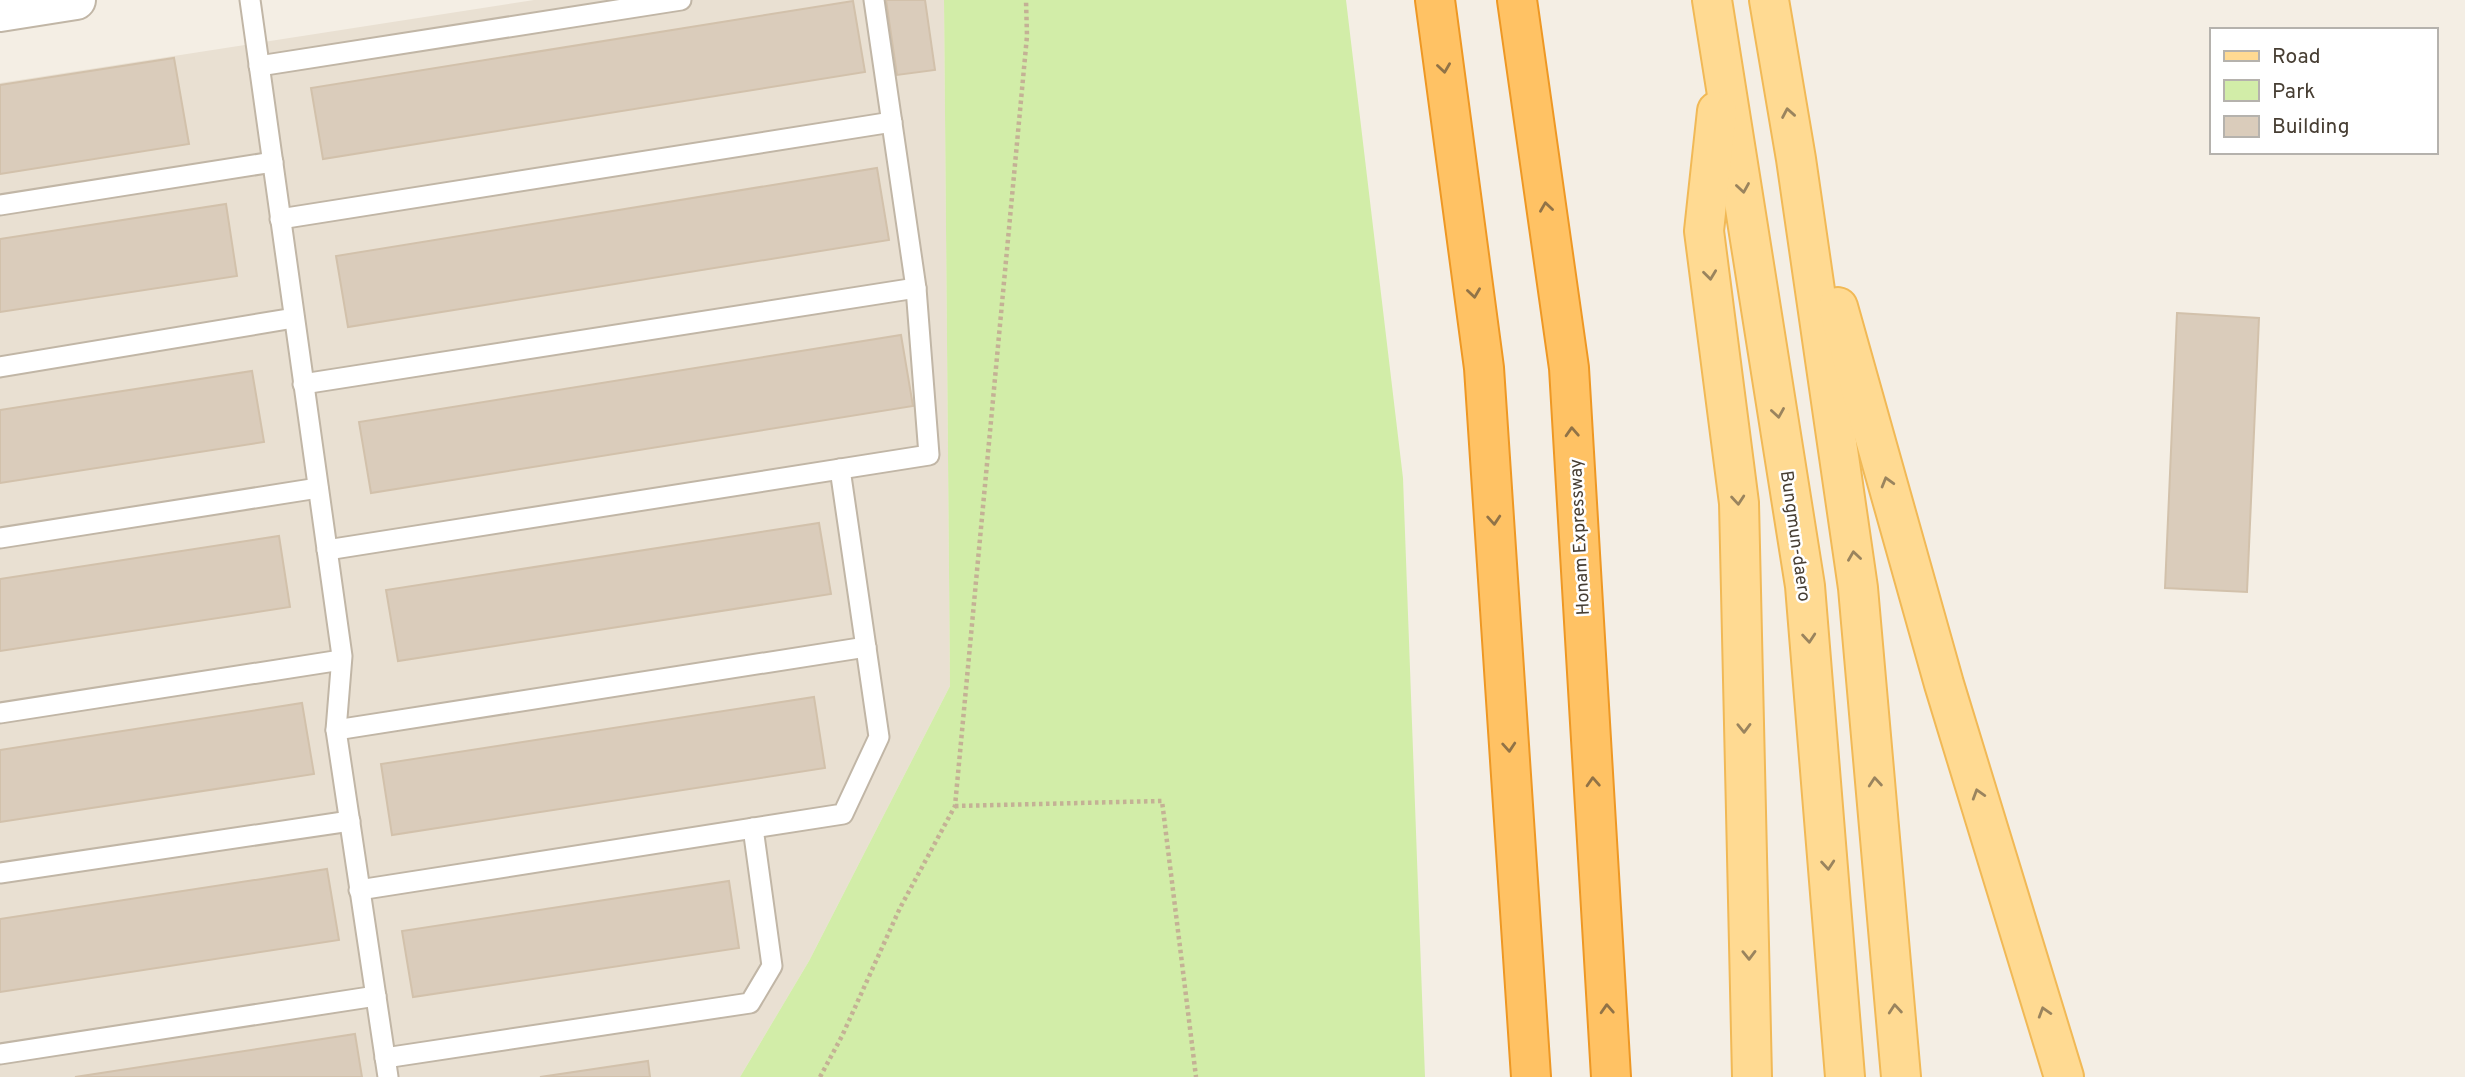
<svg xmlns="http://www.w3.org/2000/svg" width="2465" height="1077" viewBox="0 0 2465 1077" font-family="Overpass,sans-serif">
<style>
.residential{fill:#e9e0d2}
.green{fill:#d2eda8}
.building{fill:#daccbb;stroke:#d2c1ab;stroke-width:2}
.lines{fill:none;stroke-linecap:round;stroke-linejoin:round}
.service-casing{stroke:#c1b6a6;stroke-width:23}
.tertiary-casing{stroke:#c1b6a6;stroke-width:42}
.primary-casing{stroke:#f1b956;stroke-width:42}
.motorway-casing{stroke:#ee9824;stroke-width:42}
.path{stroke:#c4b195;stroke-width:4.5;stroke-dasharray:3.5 3.5;stroke-linecap:butt}
.service{stroke:#fff;stroke-width:19}
.tertiary{stroke:#fff;stroke-width:38}
.primary{stroke:#ffda92;stroke-width:38}
.motorway{stroke:#ffc264;stroke-width:38}
.oneway{stroke:#917347}
.oneway2{stroke:#9a845e}
.labels{text-anchor:middle;stroke-width:5;stroke-linejoin:round;paint-order:stroke}
.street-label{font-size:18px;fill:#473e33;stroke:#fff}
</style>
<rect width="100%" height="100%" fill="#f4eee4"/>
<polygon class="residential" points="534,0 944,0 950,686 809,961 740,1077 0,1077 0,83"/>
<polygon class="green" points="944,0 1346,0 1403,478 1425,1077 740,1077 809,961 950,686"/>
<g class="building">
<polygon points="886,0 925,0 935,70 897,75"/>
<polygon points="853,1 865,72 323,159 311,88"/>
<polygon points="174,58 189,144 0,174 0,85"/>
<polygon points="877,168 889,240 348,327 336,256"/>
<polygon points="226,204 237,276 0,312 0,239"/>
<polygon points="2177,313 2259,318 2247,592 2165,588"/>
<polygon points="901,335 913,406 371,493 359,422"/>
<polygon points="252,371 264,442 0,483 0,410"/>
<polygon points="819,523 831,594 398,661 386,590"/>
<polygon points="279,536 290,607 0,651 0,579"/>
<polygon points="814,697 825,768 392,835 381,764"/>
<polygon points="302,703 314,774 0,822 0,750"/>
<polygon points="327,869 339,940 0,992 0,919"/>
<polygon points="729,881 739,948 413,997 402,931"/>
<polygon points="355,1034 362,1077 75,1077"/>
<polygon points="648,1061 650,1077 540,1077"/>
</g>
<g class="lines">
<g class="service-casing">
<g id="service">
<polyline points="250,0 342,656 336,730 388,1077"/>
<polyline points="259,66 681,0"/>
<polyline points="0,205 273,162"/>
<polyline points="280,219 892,122"/>
<polyline points="0,367 294,318"/>
<polyline points="303,384 916,288"/>
<polyline points="0,538 318,488"/>
<polyline points="327,550 929,455 916,288 874,0"/>
<polyline points="0,713 341,660"/>
<polyline points="336,730 866,647"/>
<polyline points="0,873 350,821"/>
<polyline points="359,890 843,814 879,737 840,469"/>
<polyline points="0,1054 376,996"/>
<polyline points="385,1058 750,1003 772,966 753,828"/>
</g>
</g>
<g class="tertiary-casing">
<polyline id="tertiary" points="0,12 76,0"/>
</g>
<g class="primary-casing">
<g id="primary">
<polyline points="1712,0 1805,586 1845,1077"/>
<polyline points="1769,0 1796,159 1858,588 1901,1077"/>
<polyline points="1717,111 1704,231 1739,503 1752,1077"/>
<polyline points="1838,307 1944,684 2064,1077"/>
</g>
</g>
<g class="motorway-casing">
<g id="motorway">
<polyline points="1435,0 1484,368 1531,1077"/>
<polyline points="1517,0 1569,368 1611,1077"/>
</g>
</g>
<g class="path">
<polyline points="955,806 1162,801 1196,1077"/>
<polyline points="820,1077 842,1036 900,908 955,806 1027,36 1026,0"/>
</g>
<use href="#service" class="service"/>
<use href="#tertiary" class="tertiary"/>
<use href="#primary" class="primary"/>
<use href="#motorway" class="motorway"/>
</g>
<defs><path id="oneway-chevron" d="M-2-3.5L2.5 0L-2 3.5" fill="none" stroke-width="1.6" stroke-linecap="round" stroke-linejoin="round" transform="scale(1.75)"/></defs>
<g class="oneway">
<use href="#oneway-chevron" transform="translate(1444 68) rotate(82)"/>
<use href="#oneway-chevron" transform="translate(1546 207) rotate(-98)"/>
<use href="#oneway-chevron" transform="translate(1474 293) rotate(82)"/>
<use href="#oneway-chevron" transform="translate(1572 432) rotate(-93)"/>
<use href="#oneway-chevron" transform="translate(1494 520) rotate(86)"/>
<use href="#oneway-chevron" transform="translate(1509 747) rotate(86)"/>
<use href="#oneway-chevron" transform="translate(1593 782) rotate(-93)"/>
<use href="#oneway-chevron" transform="translate(1607 1009) rotate(-93)"/>
</g>
<g class="oneway2">
<use href="#oneway-chevron" transform="translate(1788 113) rotate(-100)"/>
<use href="#oneway-chevron" transform="translate(1743 188) rotate(81)"/>
<use href="#oneway-chevron" transform="translate(1710 275) rotate(83)"/>
<use href="#oneway-chevron" transform="translate(1778 413) rotate(81)"/>
<use href="#oneway-chevron" transform="translate(1887 482) rotate(-106)"/>
<use href="#oneway-chevron" transform="translate(1738 500) rotate(85)"/>
<use href="#oneway-chevron" transform="translate(1854 556) rotate(-98)"/>
<use href="#oneway-chevron" transform="translate(1809 638) rotate(85)"/>
<use href="#oneway-chevron" transform="translate(1744 728) rotate(89)"/>
<use href="#oneway-chevron" transform="translate(1875 782) rotate(-95)"/>
<use href="#oneway-chevron" transform="translate(1978 794) rotate(-107)"/>
<use href="#oneway-chevron" transform="translate(1828 865) rotate(85)"/>
<use href="#oneway-chevron" transform="translate(1749 955) rotate(89)"/>
<use href="#oneway-chevron" transform="translate(1895 1009) rotate(-95)"/>
<use href="#oneway-chevron" transform="translate(2044 1012) rotate(-107)"/>
</g>
<g class="labels">
<g class="street-label">
<text transform="translate(1796 536) rotate(82)" y="6">Bungmun-daero</text>
<text transform="translate(1579 537) rotate(-93)" y="6">Honam Expressway</text>
</g>
</g>
<rect x="2210" y="28" width="228" height="126" fill="#ffffff" stroke="#b5b2ad" stroke-width="2"/>
<rect x="2224" y="51" width="35" height="10" fill="#ffda92" stroke="#b5b2ad" stroke-width="2"/>
<text x="2272" y="63" font-size="21" fill="#473e33">Road</text>
<rect x="2224" y="80" width="35" height="21" fill="#d2eda8" stroke="#b5b2ad" stroke-width="2"/>
<text x="2272" y="98" font-size="21" fill="#473e33">Park</text>
<rect x="2224" y="116" width="35" height="21" fill="#daccbb" stroke="#b5b2ad" stroke-width="2"/>
<text x="2272" y="133" font-size="21" fill="#473e33">Building</text>
</svg>
